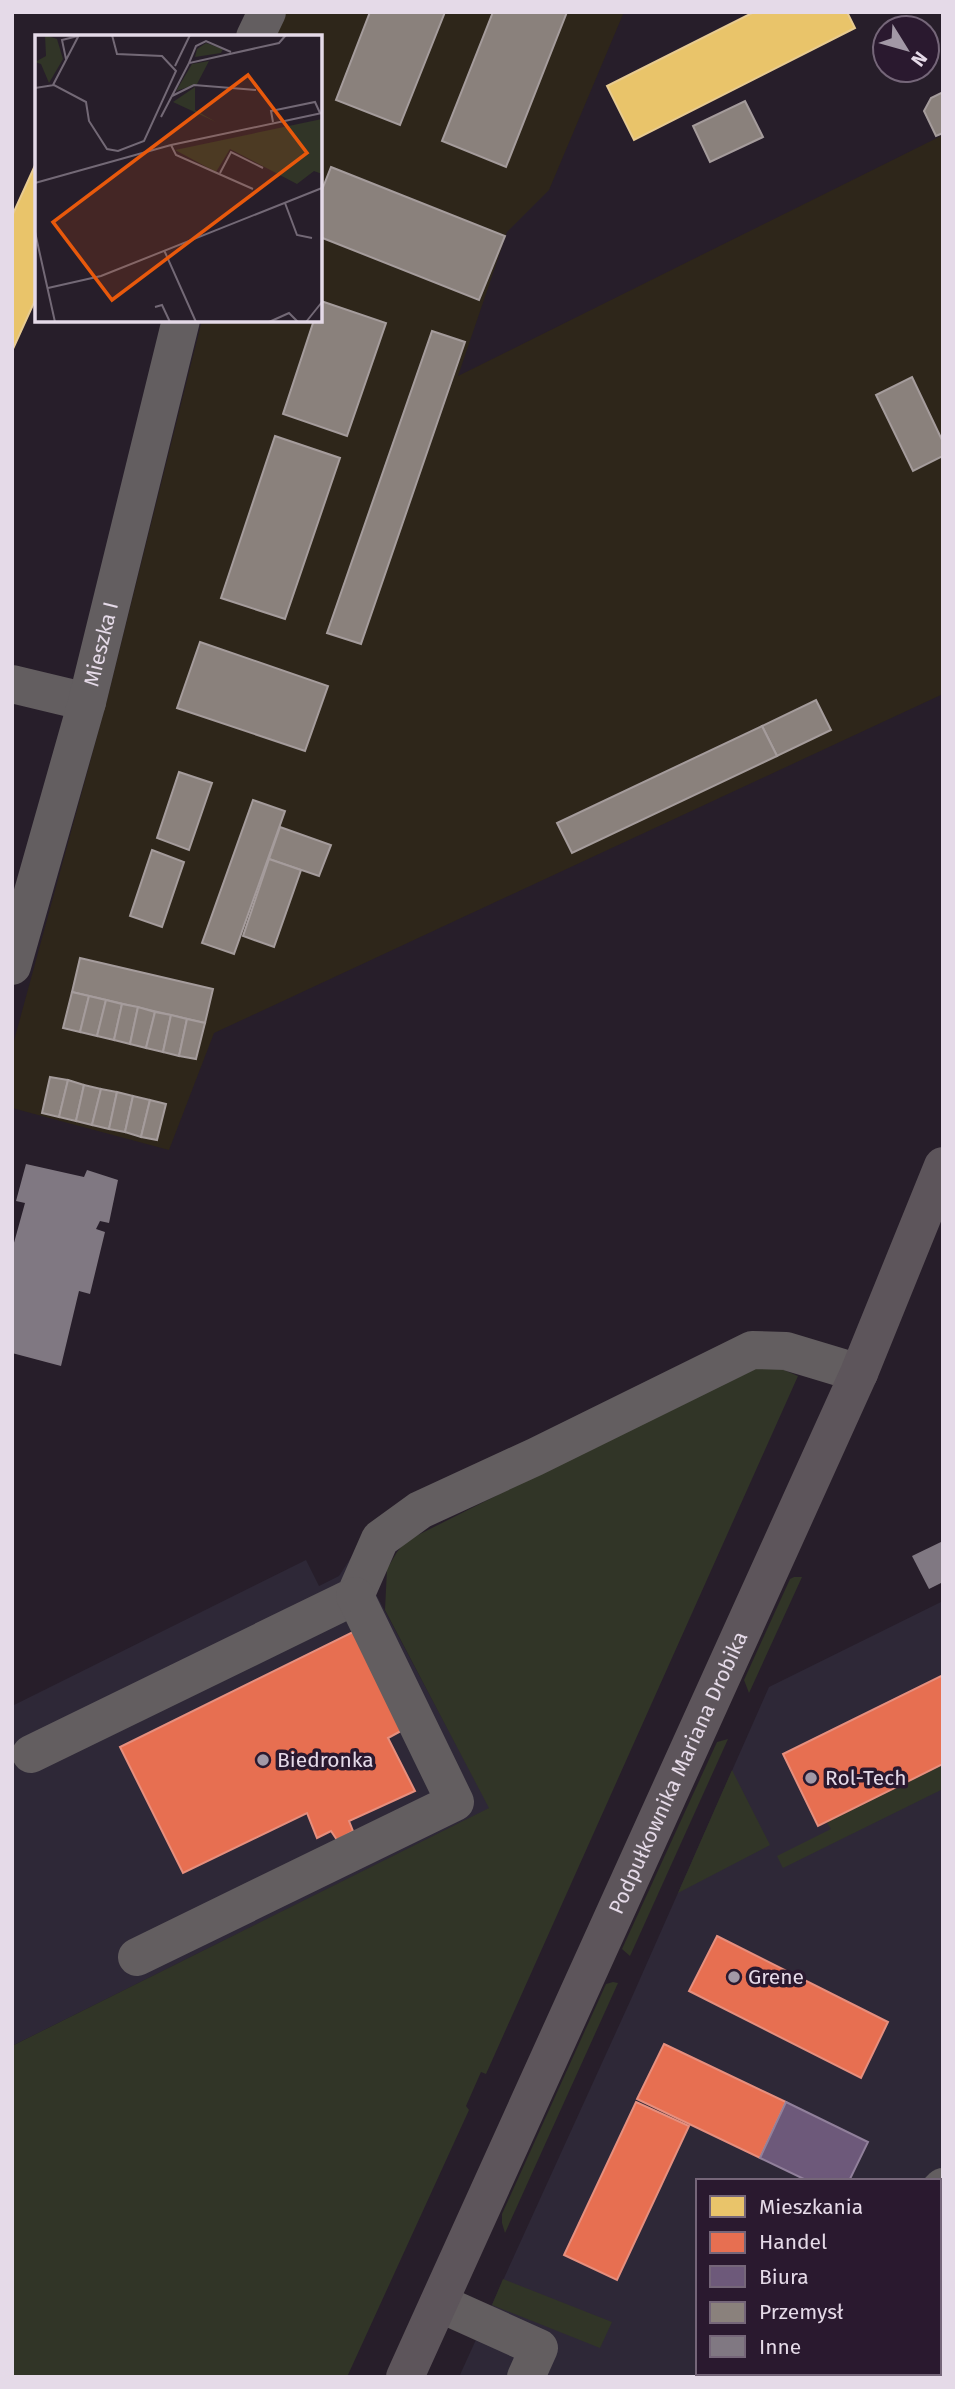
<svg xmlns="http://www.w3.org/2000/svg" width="955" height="2389" viewBox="0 0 955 2389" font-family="'Fira Sans',sans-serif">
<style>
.commercial{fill:#2e2837;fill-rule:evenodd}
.industrial{fill:#2e261a}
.green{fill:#313527}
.homes{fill:#e9c46a;stroke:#e8cb90;stroke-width:2}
.shops{fill:#e76f51;stroke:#e68f7e;stroke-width:2}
.offices{fill:#6d597a;stroke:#91809b;stroke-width:2}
.industry{fill:#8a817c;stroke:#a59c9c;stroke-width:2}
.building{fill:#807882}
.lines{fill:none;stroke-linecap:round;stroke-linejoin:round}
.minor{stroke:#635e60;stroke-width:38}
.major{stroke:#5d555b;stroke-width:38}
.poi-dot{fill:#a298a6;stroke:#2a192f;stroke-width:2.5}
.labels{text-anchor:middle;stroke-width:7;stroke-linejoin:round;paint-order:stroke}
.street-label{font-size:21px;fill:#e5dae8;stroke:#2a192f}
.poi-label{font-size:21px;fill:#e5dae8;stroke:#2a192f;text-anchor:start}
.inset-road{fill:none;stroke:#736976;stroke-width:2}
.view{fill:#e8590c;fill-opacity:0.15;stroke:#e8590c;stroke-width:3.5}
.inset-edge{fill:none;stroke:#e5dae8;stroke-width:3.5}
</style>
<rect width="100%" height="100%" fill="#271e2a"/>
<g class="commercial">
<polygon points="354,1553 490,1808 12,2046 12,1706 306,1560 319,1586 339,1576"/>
<path d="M943,1601V2377H459L632,1997L769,1687ZM698,2181H939V2373H698Z"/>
</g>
<polygon class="industrial" points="286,12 624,12 549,190 507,232 458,376 943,135 943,694 214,1033 169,1150 12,1108 12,1048 107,700 202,320 320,320 320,37 276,37"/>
<g class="green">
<polygon points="777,1367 798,1376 486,2074 481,2072 466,2106 469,2110 347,2377 12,2377 12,2046 489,1808 385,1610 387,1569 397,1552 406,1541 751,1368"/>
<polygon points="794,1577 802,1577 749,1693 744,1680 790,1579"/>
<polygon points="728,1739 630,1956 622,1949 717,1742"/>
<polygon points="943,1764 943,1789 783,1868 777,1856 831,1829 826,1821"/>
<polygon points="732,1770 770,1845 678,1893"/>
<polygon points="613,1982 618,1983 505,2233 502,2223 502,2214 606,1984"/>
<polygon points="503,2279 612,2322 600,2348 492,2305"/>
</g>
<g class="homes">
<polygon points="754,12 847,12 855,28 634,140 607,86"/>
<polygon points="37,161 37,296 12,351 12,216"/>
</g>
<g class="shops">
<polygon points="363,1627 412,1725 388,1738 415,1791 349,1821 353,1831 337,1840 331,1831 317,1838 307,1813 183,1873 120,1747"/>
<polygon points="943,1675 943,1764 818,1826 783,1754"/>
<polygon points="717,1936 888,2022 861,2078 689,1991"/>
<polygon points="664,2044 786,2102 760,2158 637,2099"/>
<polygon points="636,2102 689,2126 617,2280 564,2255"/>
<polygon points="943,2221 943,2366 939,2370 939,2225"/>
<polygon points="846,2373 936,2373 933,2377 850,2377"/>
</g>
<polygon class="offices" points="786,2102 868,2142 849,2181 808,2181 760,2158"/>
<g class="industry">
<polygon points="370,12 445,12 400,125 336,100"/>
<polygon points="493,12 567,12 506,167 442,141"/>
<polygon points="943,92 943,133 936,136 924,111 931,98"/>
<polygon points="745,101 763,137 710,162 693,126"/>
<polygon points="331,167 505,236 479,300 320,237 320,195"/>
<polygon points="321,301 386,323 347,436 283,414 314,320 320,320"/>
<polygon points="432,331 465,342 361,644 327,633"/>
<polygon points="912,377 943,442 943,456 913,471 876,395"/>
<polygon points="275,436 340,458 285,619 221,598"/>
<polygon points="200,642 328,686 305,751 177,708"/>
<polygon points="816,700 831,730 777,756 762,726"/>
<polygon points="762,726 777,756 572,853 557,823"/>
<polygon points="179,772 212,783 189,850 157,838"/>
<polygon points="253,800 285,811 234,954 202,943"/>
<polygon points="280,827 331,845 319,876 269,859"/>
<polygon points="152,850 184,862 162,927 130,916"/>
<polygon points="269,859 301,870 274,947 243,936"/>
<polygon points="80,958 213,989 205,1023 72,992"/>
<polygon points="72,992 89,996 80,1032 63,1028"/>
<polygon points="89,996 106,1000 97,1036 80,1032"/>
<polygon points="106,1000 122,1004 114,1040 97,1036"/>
<polygon points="122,1004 138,1007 130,1044 114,1040"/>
<polygon points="138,1007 155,1012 146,1048 130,1044"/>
<polygon points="155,1012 171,1015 163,1052 146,1048"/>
<polygon points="171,1015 187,1019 179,1056 163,1052"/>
<polygon points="187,1019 205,1023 196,1059 179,1056"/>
<polygon points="50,1077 68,1080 59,1117 42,1113"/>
<polygon points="68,1080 84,1085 76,1121 59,1117"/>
<polygon points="84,1085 101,1089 92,1125 76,1121"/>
<polygon points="101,1089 117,1092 109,1129 92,1125"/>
<polygon points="117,1092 133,1096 125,1132 109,1129"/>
<polygon points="133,1096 150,1100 141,1137 125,1132"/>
<polygon points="150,1100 166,1104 157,1140 141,1137"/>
</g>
<g class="building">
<polygon points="26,1164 84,1177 87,1170 118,1180 109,1223 100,1221 96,1229 105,1232 90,1294 79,1291 61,1366 12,1353 12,1250 25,1203 16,1201"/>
<polygon points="943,1541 943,1582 929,1589 912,1556"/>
</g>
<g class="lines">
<g class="minor">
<polyline points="255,37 267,12"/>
<polyline points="12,684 87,702"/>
<path id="s1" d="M12,966L87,702L181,320"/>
<polyline points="31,1754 355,1596 380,1539 420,1510 535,1457 752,1350 786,1351 859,1373"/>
<polyline points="137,1957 455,1802 355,1596"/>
<polyline points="939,2191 943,2187"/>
<polyline points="439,2303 539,2348 526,2377"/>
</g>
<path class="major" id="s2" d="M405,2377L859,1373L943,1166"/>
</g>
<g class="poi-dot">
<circle cx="263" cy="1760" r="7"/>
<circle cx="811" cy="1778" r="7"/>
<circle cx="734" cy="1977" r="7"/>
</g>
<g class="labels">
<g class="street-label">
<text dy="7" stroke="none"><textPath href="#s1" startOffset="334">Mieszka I</textPath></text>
<text dy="7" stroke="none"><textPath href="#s2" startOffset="663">Podpułkownika Mariana Drobika</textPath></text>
</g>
<g class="poi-label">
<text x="277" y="1767">Biedronka</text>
<text x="825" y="1785">Rol-Tech</text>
<text x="748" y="1984">Grene</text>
</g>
</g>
<g transform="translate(35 35)">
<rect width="287" height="287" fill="#271e2a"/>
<path d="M10,0L22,4L28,24L14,48L6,29L0,27L11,21ZM171,8L188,14L186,18L160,22L162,14ZM174,26L162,49L141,56L157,29ZM160,52V75L181,87L138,67ZM287,84V139L279,136L262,149L195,114L181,137L140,115Z" fill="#313527"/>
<path class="inset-road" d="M31,24L27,5L43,1M154,28L161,11L171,6L196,17M140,31L155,0M18,50L44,0M0,53L19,50L51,67L54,86L72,114L83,116L109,106L141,36L127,21L82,19L77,0M137,61L159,50L221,55M126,82L154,28L244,8L251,0M238,87L236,76L280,67L285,78M136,110L141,120L218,154M185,138L196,117L228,133M0,148L136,110L287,78M250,168L262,200L277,203M0,197L20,287M129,215L161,287M13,253L66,241L287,153M120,272L127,270L135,287M234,287L254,278L263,287M271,287L287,267"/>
<path class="view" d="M213,40L272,118L77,265L18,187Z"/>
<rect width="287" height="287" class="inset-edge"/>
</g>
<rect width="955" height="2389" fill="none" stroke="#e5dae8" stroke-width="28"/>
<rect x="696" y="2179" width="245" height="196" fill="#2a192f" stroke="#756679" stroke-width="2"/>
<rect x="710" y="2196" width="35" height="21" fill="#e9c46a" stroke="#756679" stroke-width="2"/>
<text x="759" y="2214" font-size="21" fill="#e5dae8">Mieszkania</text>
<rect x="710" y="2232" width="35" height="21" fill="#e76f51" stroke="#756679" stroke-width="2"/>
<text x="759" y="2249" font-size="21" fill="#e5dae8">Handel</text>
<rect x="710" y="2266" width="35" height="21" fill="#6d597a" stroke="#756679" stroke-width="2"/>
<text x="759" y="2284" font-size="21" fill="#e5dae8">Biura</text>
<rect x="710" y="2302" width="35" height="21" fill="#8a817c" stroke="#756679" stroke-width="2"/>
<text x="759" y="2319" font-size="21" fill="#e5dae8">Przemysł</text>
<rect x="710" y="2336" width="35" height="21" fill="#807882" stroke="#756679" stroke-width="2"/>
<text x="759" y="2354" font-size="21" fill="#e5dae8">Inne</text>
<g transform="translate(906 49) rotate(127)"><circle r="33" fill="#2a192f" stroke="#756679" stroke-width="2"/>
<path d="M0-5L12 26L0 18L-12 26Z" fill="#a298a6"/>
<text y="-10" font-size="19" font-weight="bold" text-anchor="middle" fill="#e5dae8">N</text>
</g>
</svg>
